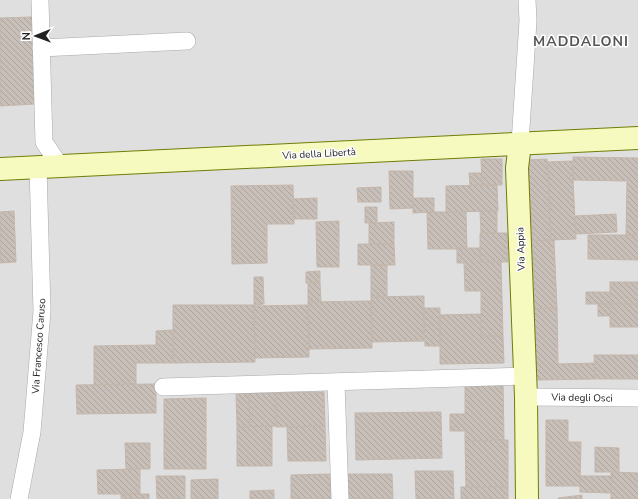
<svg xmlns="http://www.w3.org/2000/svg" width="638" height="499" viewBox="0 0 638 499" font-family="'Nunito Sans',sans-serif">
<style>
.residential{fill:#e0dfdf}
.building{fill:url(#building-back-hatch);stroke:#c4b6ab}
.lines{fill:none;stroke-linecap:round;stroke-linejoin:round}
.street-casing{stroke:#a9a9a9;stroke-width:18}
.secondary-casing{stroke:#707d05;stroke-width:24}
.street{stroke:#fff;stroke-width:17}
.secondary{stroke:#f7fabf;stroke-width:22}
.labels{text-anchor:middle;stroke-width:3;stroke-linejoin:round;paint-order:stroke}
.street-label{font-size:10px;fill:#222;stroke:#fff}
.district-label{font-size:14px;font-weight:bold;letter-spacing:1px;fill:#555;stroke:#fff}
</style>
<defs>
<pattern id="building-back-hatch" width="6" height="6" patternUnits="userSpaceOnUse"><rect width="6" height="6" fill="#c7bfb8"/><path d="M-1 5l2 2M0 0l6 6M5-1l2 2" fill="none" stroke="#aba49e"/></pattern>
</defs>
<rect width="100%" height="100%" fill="#f2efe9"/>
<rect class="residential" x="0" y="0" width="638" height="499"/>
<g class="building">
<polygon points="32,17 35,104 0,106 0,18"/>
<polygon points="573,157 638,158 638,235 626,235 627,181 573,180"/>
<polygon points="481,159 502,159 502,185 482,185"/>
<polygon points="547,159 551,240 532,241 528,160"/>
<polygon points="572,161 576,239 551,240 548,162"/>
<polygon points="389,171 413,171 413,208 390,209"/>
<polygon points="469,173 482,173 482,185 470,185"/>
<polygon points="293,185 294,224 267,224 267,263 232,264 231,186"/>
<polygon points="497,185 498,211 446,212 446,186"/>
<polygon points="381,187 381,202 358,202 357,188"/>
<polygon points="317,198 317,219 294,219 293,199"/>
<polygon points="413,198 434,198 434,212 413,213"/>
<polygon points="365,207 377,207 377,222 365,223"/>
<polygon points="14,211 16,262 0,263 0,212"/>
<polygon points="480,211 497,211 497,233 481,233"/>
<polygon points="427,212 466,212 467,249 428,249"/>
<polygon points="616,214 617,232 576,234 575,216"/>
<polygon points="339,221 339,267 317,267 316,222"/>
<polygon points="394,222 394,244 369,244 369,223"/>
<polygon points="480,233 507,233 508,262 480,262"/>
<polygon points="588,235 638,235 638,260 588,259"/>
<polygon points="554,240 557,308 534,309 532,241"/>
<polygon points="358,244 394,244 395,265 358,265"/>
<polygon points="457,248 480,248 480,262 501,262 503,336 481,336 481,291 465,291 464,263 457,263"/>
<polygon points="371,265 387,265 387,296 371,297"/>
<polygon points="320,271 320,283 306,283 306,272"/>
<polygon points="254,277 263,277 264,304 254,305"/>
<rect x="610" y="282" width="28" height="22"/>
<polygon points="308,283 320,283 321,302 308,302"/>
<rect x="586" y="292" width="24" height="12"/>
<polygon points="424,296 424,341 372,342 371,297"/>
<polygon points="371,301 372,348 309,349 308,302"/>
<rect x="598" y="304" width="12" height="12"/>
<rect x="610" y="304" width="28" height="23"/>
<polygon points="173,305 254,305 255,362 173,363"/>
<polygon points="308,305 309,357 255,358 254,306"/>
<polygon points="424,308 440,308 440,346 425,346"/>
<polygon points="557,308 558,364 595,363 595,379 536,380 534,309"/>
<polygon points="481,314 481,336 503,336 504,363 440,364 440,315"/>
<polygon points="173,330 173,363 136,363 136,384 94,385 94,346 156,345 156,331"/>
<polygon points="594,355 638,355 638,379 595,379"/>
<polygon points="503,382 504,440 465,441 465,431 450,431 450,414 465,414 465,383"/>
<polygon points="156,384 156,413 77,414 76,385"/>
<polygon points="324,392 325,426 276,427 276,393"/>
<polygon points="249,393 250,427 237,427 236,394"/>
<polygon points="249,393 276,393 276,426 250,427"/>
<polygon points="206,398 206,469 164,469 164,399"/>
<polygon points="441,412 442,458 356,460 355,413"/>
<polygon points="546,420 568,420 568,442 581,442 580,486 546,486"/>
<polygon points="272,426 272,466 237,466 237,427"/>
<polygon points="325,426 326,461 288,461 287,427"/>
<polygon points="508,440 508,487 466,487 465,441"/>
<polygon points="125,443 150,443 150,469 126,469"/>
<polygon points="595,447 619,448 619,472 595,472"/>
<polygon points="140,469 140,494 98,494 97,470"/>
<polygon points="415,471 453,471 454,499 416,499"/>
<polygon points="611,472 638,473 638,499 611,499"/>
<polygon points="330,474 331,499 291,499 291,475"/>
<polygon points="347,474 392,474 393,499 347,499"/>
<polygon points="156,476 185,476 185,499 157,499"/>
<polygon points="580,476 612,476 611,493 580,492"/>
<polygon points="218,479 218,499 191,499 191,480"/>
<rect x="461" y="487" width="47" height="12"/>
<polygon points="274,490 274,499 250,499 250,491"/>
<rect x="121" y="494" width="28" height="5"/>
<polygon points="582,495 582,499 558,499 558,498"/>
</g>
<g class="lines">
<g class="street-casing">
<g id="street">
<polyline points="40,0 44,142 60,166"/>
<polyline points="41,48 187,41"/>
<polyline points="520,143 528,21 527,0"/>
<polyline points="336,382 340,499"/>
<polyline points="163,387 525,376"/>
<polyline points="526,397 638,398"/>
<polyline points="19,499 32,432 42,311 38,167"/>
</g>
</g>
<g class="secondary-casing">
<g id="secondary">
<polyline points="520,143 517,168 526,397 527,499"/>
<polyline points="0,169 638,138"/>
</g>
</g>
<use href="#street" class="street"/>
<use href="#secondary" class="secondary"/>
</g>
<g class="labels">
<g class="street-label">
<text transform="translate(319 153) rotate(-3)" y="4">Via della Libertà</text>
<text transform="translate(520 249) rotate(-92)" y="4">Via Appia</text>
<text transform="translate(38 346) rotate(-86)" y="4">Via Francesco Caruso</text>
<text transform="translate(582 397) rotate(1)" y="4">Via degli Osci</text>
</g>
<g class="district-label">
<text x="581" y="46">MADDALONI</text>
</g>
</g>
<g transform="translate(36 36) rotate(269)" stroke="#ffffff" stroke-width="3" paint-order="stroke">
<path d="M0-3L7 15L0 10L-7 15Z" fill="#222222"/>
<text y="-6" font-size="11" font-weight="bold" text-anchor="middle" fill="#222222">N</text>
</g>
</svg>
